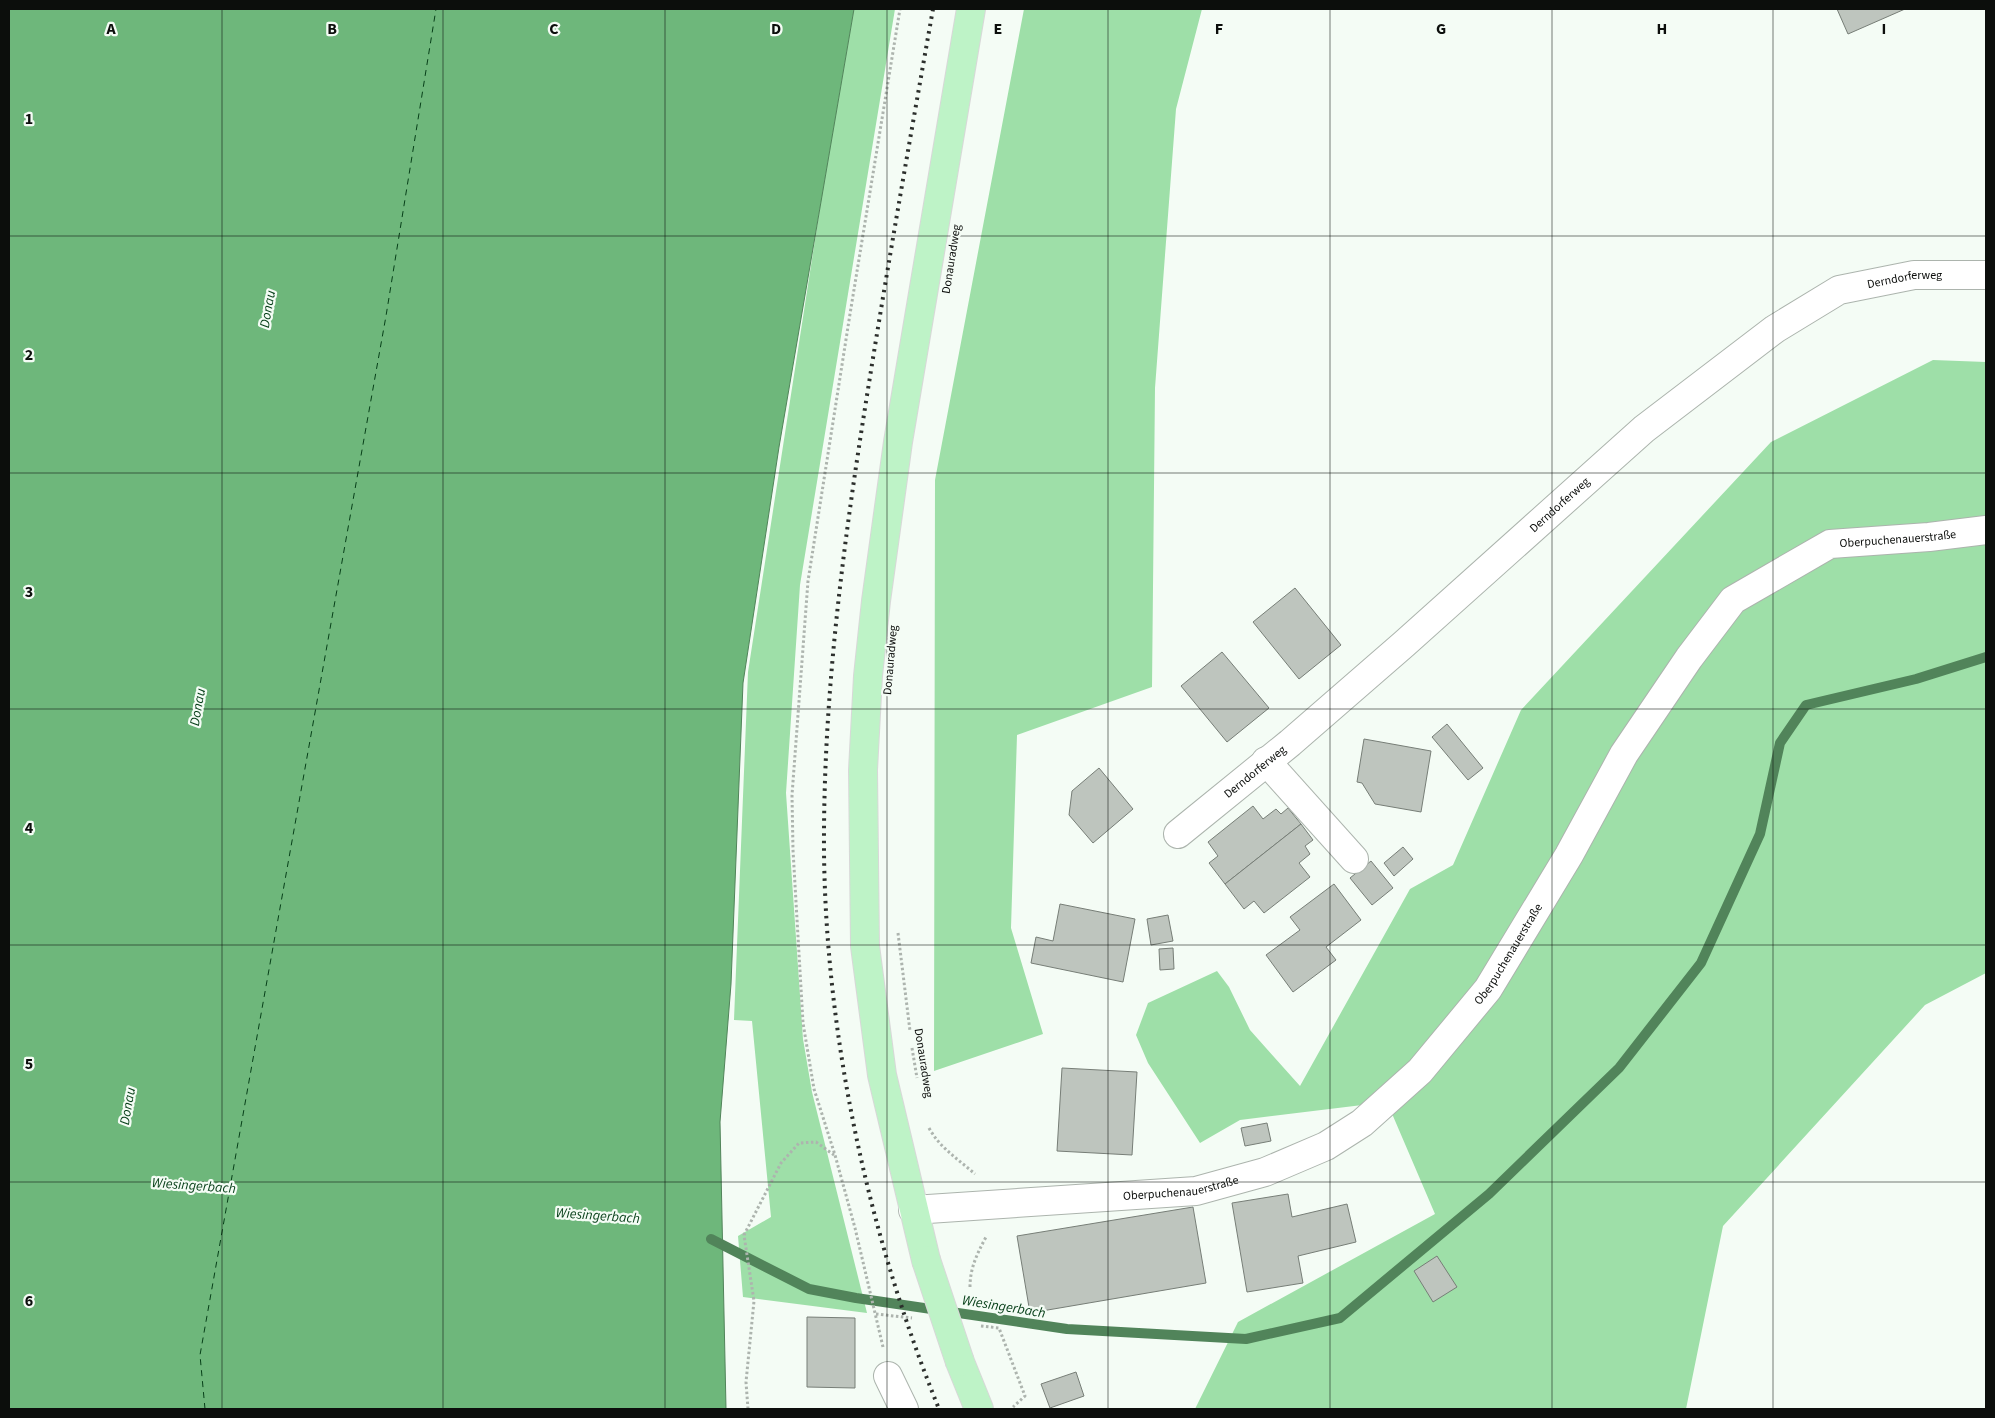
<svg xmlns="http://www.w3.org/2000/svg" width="1995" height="1418" viewBox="0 0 1995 1418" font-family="'Source Sans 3',sans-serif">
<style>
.green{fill:#9edfa8}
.water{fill:#6eb77b;stroke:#51845a}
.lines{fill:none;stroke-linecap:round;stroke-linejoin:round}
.stream{stroke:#51845a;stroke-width:10}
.ferry{stroke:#063f18;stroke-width:1;stroke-dasharray:6 5;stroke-linecap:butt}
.building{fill:#bec5be;stroke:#777e77}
.minor-casing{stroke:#acb4ad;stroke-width:30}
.major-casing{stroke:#d8d8d8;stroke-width:30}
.path{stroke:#adb4ae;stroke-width:3;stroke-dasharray:2.5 2.5;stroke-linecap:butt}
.minor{stroke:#fff;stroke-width:28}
.major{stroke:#bef3c7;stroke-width:28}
.rail{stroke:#2c2f2c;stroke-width:4;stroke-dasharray:2.5 5;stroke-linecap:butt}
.major-bridge-casing{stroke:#d8d8d8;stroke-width:30;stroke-linecap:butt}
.major-bridge{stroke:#bef3c7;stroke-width:28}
.grid{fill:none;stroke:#0c0e0c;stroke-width:1;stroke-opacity:0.55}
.labels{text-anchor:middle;stroke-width:4.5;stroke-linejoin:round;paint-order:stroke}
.street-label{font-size:12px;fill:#0c0e0c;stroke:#f4fcf5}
.water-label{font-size:14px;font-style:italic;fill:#063f18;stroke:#f4fcf5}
.grid-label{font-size:16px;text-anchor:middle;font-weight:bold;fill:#0c0e0c;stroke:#f4fcf5;stroke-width:4.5;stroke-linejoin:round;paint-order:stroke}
</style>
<rect width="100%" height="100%" fill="#f4fcf5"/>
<g class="green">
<polygon points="854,9 895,9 800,585 786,793 803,1039 812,1092 867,1313 743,1297 738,1236 771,1217 752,1021 734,1020 748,672 821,201"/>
<polygon points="1024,9 1202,9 1176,109 1155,388 1152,687 1017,735 1011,928 1043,1034 934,1071 935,480"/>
<polygon points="1933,360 1986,362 1986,973 1925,1005 1723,1226 1686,1409 1195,1409 1238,1322 1435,1214 1387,1102 1240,1120 1200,1143 1148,1063 1136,1035 1148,1003 1217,971 1229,987 1250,1030 1300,1086 1410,889 1453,865 1521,710 1771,442"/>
</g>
<polygon class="water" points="9,9 854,9 779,447 743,683 731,984 720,1122 726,1409 9,1409"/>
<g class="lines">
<polyline class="stream" points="711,1239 809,1289 856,1298 1067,1329 1246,1339 1340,1318 1489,1194 1619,1068 1701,963 1760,834 1780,743 1806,705 1916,679 1986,657"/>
<polyline class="ferry" points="205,1409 200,1355 386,316 436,9"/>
</g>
<g class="building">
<polygon points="1837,9 1905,9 1848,34"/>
<polygon points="1295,588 1341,645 1299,679 1253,622"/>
<polygon points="1222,652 1269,708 1227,742 1181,686"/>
<polygon points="1447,724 1483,768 1468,780 1432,737"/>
<polygon points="1364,739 1431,751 1421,812 1375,804 1362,783 1357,782"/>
<polygon points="1099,768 1133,809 1093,843 1069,815 1072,791"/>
<polygon points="1253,806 1263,819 1276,809 1281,814 1288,808 1301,824 1225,884 1209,863 1218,856 1208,842"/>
<polygon points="1301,824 1313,840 1305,846 1310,854 1299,863 1310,877 1264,913 1254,901 1244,909 1225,884"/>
<polygon points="1403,847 1413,859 1394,876 1384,863"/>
<polygon points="1371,861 1393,888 1372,905 1350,878"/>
<polygon points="1334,884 1361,920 1326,947 1336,960 1293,992 1266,955 1300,930 1290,917"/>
<polygon points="1060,904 1135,919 1123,982 1031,963 1036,937 1053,941"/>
<polygon points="1168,915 1173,941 1151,945 1147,919"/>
<polygon points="1173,948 1174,969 1160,970 1159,949"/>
<polygon points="1062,1068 1137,1072 1132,1155 1057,1151"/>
<polygon points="1267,1123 1271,1141 1245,1146 1241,1128"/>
<polygon points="1288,1194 1292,1217 1347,1204 1356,1242 1298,1256 1303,1283 1247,1292 1232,1203"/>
<polygon points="1193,1207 1206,1283 1030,1313 1017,1236"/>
<polygon points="1437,1256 1457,1287 1433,1302 1414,1271"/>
<polygon points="807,1317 855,1318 855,1388 807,1387"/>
<polygon points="1076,1372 1084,1396 1050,1408 1041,1384"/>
</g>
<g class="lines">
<g class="minor-casing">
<g id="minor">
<polyline points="1266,761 1354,859"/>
<path id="s1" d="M1178,834L1290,743L1404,644L1644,429L1775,329L1839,290L1914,275H1986"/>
<path id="s2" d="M913,1210L1196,1191L1265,1172L1326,1146L1362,1123L1420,1071L1488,989L1569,855L1624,754L1689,658L1733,600L1830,544L1929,537L1986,530"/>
<polyline points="888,1376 904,1409"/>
</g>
</g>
<g class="major-casing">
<g id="major">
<polyline points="926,1260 882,1075 865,946 863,770 868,676 876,601 898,442 971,9"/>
<polyline points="960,1362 979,1409"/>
</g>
</g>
<g class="path">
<polyline points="898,933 910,1031"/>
<polyline points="912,1048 917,1078"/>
<path d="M929,1128C940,1148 958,1159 975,1174"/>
<path d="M970,1287C970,1268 977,1254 986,1237"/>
<polyline points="876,1314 912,1318"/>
<polyline points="981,1326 999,1328 1025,1396 1013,1407"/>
<polyline points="883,1347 855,1228 835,1155 814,1089 803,1023 793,850 792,795 808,581 850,314 900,9"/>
<polyline points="748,1409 746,1382 754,1301 744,1235 781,1163 799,1143 816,1142 834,1155"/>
</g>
<use href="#minor" class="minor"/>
<use href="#major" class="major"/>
<path class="rail" d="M933,9C911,133 889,258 869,383C844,538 823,694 824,852C826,1039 869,1236 939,1409"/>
<g class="major-bridge-casing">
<polyline id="major-bridge" points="926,1260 960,1362"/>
</g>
<use href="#major-bridge" class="major-bridge"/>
</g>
<path class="grid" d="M222,9V1409M443,9V1409M665,9V1409M887,9V1409M1108,9V1409M1330,9V1409M1552,9V1409M1773,9V1409M9,236H1986M9,473H1986M9,709H1986M9,945H1986M9,1182H1986"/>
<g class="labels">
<g class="street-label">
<text transform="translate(951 259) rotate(-81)" y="4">Donauradweg</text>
<text dy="4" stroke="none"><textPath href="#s1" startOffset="924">Derndorferweg</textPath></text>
<text dy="4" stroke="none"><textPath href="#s1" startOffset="504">Derndorferweg</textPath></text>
<text dy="4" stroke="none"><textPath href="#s2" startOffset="1289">Oberpuchenauerstraße</textPath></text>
<text transform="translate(890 660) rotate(-85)" y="4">Donauradweg</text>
<text dy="4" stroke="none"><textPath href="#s1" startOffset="99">Derndorferweg</textPath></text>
<text dy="4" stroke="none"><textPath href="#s2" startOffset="689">Oberpuchenauerstraße</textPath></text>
<text transform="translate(924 1063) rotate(81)" y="4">Donauradweg</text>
<text dy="4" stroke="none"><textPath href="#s2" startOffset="269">Oberpuchenauerstraße</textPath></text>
</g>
<g class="water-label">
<text transform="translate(267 309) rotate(-80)" y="5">Donau</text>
<text transform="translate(197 707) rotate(-80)" y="5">Donau</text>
<text transform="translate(127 1106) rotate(-80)" y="5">Donau</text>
<text transform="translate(194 1185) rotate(4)" y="5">Wiesingerbach</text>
<text transform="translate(598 1215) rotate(4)" y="5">Wiesingerbach</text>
<text transform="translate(1004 1306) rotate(9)" y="5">Wiesingerbach</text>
</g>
</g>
<g class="grid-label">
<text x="111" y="34">A</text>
<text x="332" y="34">B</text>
<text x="554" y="34">C</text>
<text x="776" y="34">D</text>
<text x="998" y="34">E</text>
<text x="1219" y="34">F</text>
<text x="1441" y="34">G</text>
<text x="1662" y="34">H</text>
<text x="1884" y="34">I</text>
<text x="29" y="124">1</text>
<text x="29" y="360">2</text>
<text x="29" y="597">3</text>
<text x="29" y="833">4</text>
<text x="29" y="1069">5</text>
<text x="29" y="1306">6</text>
</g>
<rect width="1995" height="1418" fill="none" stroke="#0c0e0c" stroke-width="20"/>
</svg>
